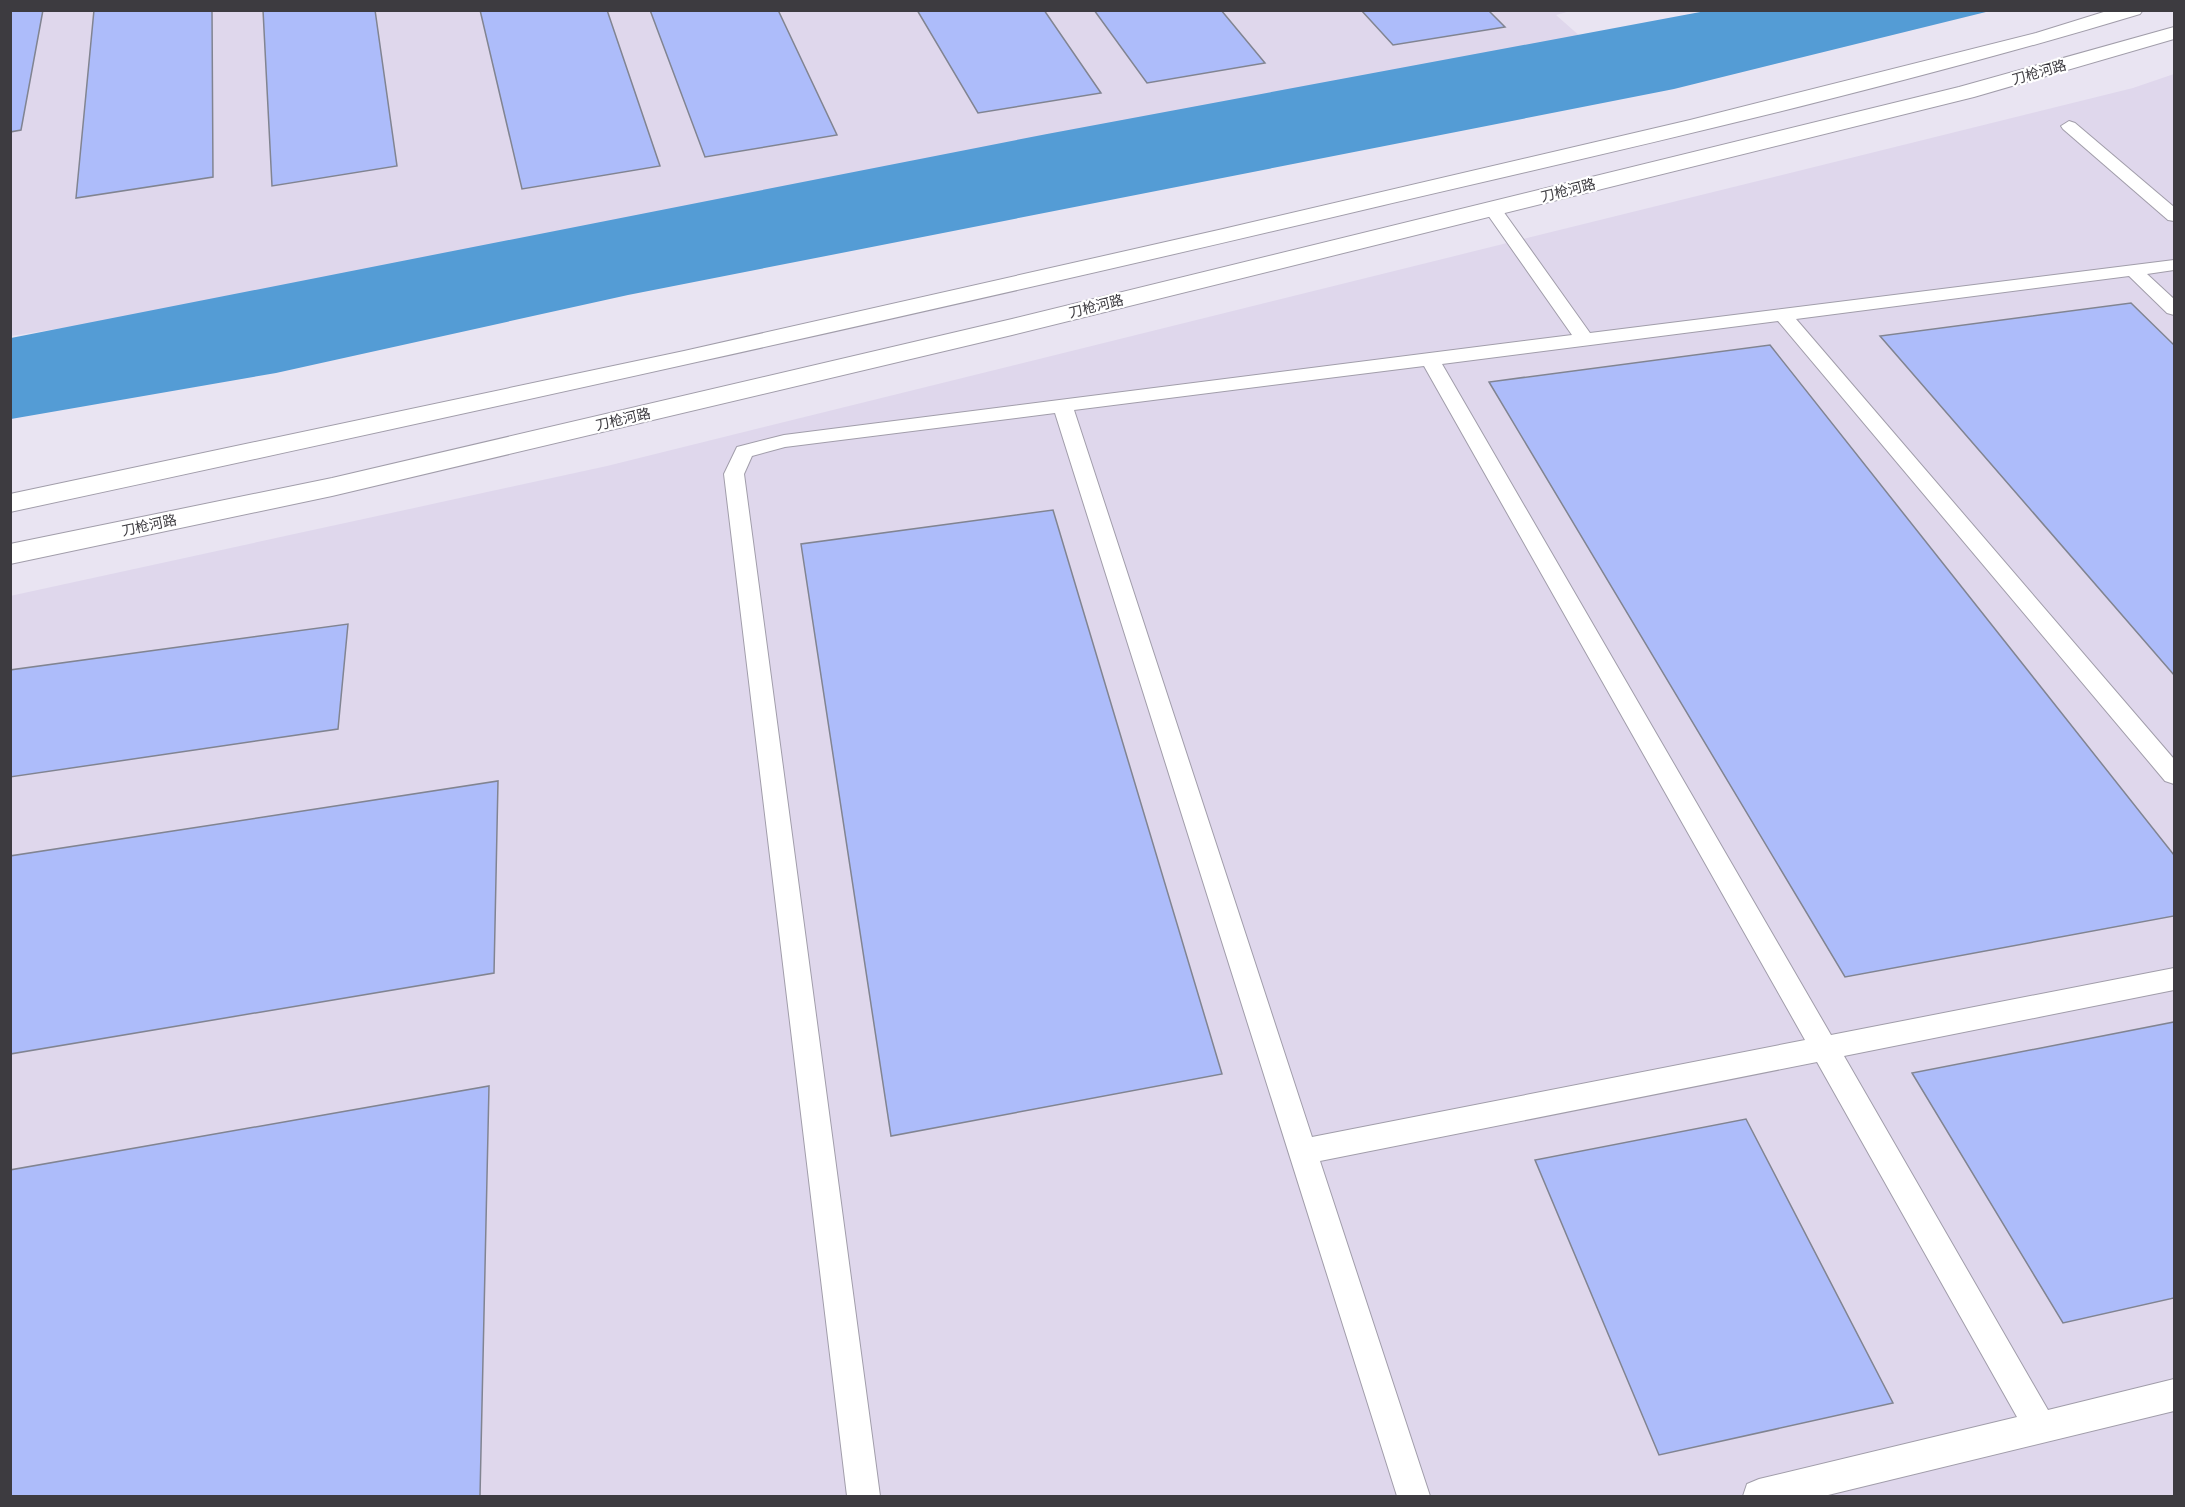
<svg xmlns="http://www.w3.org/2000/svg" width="2185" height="1507" viewBox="0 0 2185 1507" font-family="Quicksand,'Noto Sans SC',sans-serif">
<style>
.built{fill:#dfd7ec}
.water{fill:#549cd5}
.building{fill:#adbcfa;stroke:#818491;stroke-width:1.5}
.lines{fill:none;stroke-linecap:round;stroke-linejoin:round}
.lane-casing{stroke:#a19daa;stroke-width:2}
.secondary-casing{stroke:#a19daa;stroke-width:2}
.lane{fill:#fff;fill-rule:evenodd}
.secondary{fill:#fff;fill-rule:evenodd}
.labels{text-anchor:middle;stroke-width:4.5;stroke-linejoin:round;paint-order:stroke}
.far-street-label{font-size:14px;fill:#3d3b40;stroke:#fff}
</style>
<rect width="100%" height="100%" fill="#e9e4f2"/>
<g class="built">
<polygon points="1574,10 1556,15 1607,60 468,265 11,336 11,11"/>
<polygon points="2174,74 2174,1496 11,1496 10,596 607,466 2133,88"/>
</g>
<polygon class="water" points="1711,10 1990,11 1674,89 628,295 276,373 11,419 11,338 1047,134"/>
<g class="building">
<polygon points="10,10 43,10 21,130 10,132"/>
<polygon points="94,10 212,10 213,177 76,198"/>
<polygon points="263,10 375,10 397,166 272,186"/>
<polygon points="480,10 607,10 660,166 522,189"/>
<polygon points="650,10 778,10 837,135 705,157"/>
<polygon points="917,10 1044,10 1101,93 978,113"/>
<polygon points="1094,10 1221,10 1265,63 1147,83"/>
<polygon points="1361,10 1488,10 1505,27 1393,45"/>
<polygon points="2131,303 2174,345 2174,675 1880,336"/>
<polygon points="1770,345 2174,855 2174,916 1845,977 1489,382"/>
<polygon points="1053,510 1222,1074 891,1136 801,544"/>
<polygon points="348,624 338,729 10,777 10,670"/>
<polygon points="498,781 494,973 10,1054 10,856"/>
<polygon points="2174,1022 2174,1298 2063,1323 1912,1073"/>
<polygon points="489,1086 480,1496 10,1496 10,1170"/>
<polygon points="1746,1119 1893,1403 1659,1455 1535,1160"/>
</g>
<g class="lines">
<g class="lane-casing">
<g id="lane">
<polygon points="2069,121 2075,123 2174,207 2174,221 2168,220 2063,129 2061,126"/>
<path d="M1492,203L1498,204L1590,333L2174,260V270L2147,274L2174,299V315L2167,313L2129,276L1796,319L2174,759V784L2165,781L1778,321L1442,364L1831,1035L2174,968V990L1844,1056L2048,1410L2174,1379V1411L1824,1496H1743L1747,1484L1759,1479L2017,1417L1817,1062L1320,1161L1430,1496H1397L1055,413L785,447L752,456L744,474L880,1496H847L724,474L737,447L784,435L1572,335L1483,208L1486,204ZM1424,366L1805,1040L1312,1137L1074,410Z"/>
</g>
</g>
<g class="secondary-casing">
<g id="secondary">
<path d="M2110,10H2143L2140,14C1891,89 1637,146 1384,205C927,313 469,413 10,512V494L684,351L1223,229L1690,120L2036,33Z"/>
<polygon points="2174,27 2174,39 1974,97 1012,335 332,496 10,564 10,544 332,478 1012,319 1959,87"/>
</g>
</g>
<use href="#lane" class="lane"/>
<use href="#secondary" class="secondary"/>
</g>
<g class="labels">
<g class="far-street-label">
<text transform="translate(2039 72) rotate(-16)" y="5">刀枪河路</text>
<text transform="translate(1568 190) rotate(-14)" y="5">刀枪河路</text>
<text transform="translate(1096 306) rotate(-14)" y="5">刀枪河路</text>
<text transform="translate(623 419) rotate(-13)" y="5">刀枪河路</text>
<text transform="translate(149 525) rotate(-12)" y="5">刀枪河路</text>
</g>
</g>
<rect width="2185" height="1507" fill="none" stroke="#3d3b40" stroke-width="24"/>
</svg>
